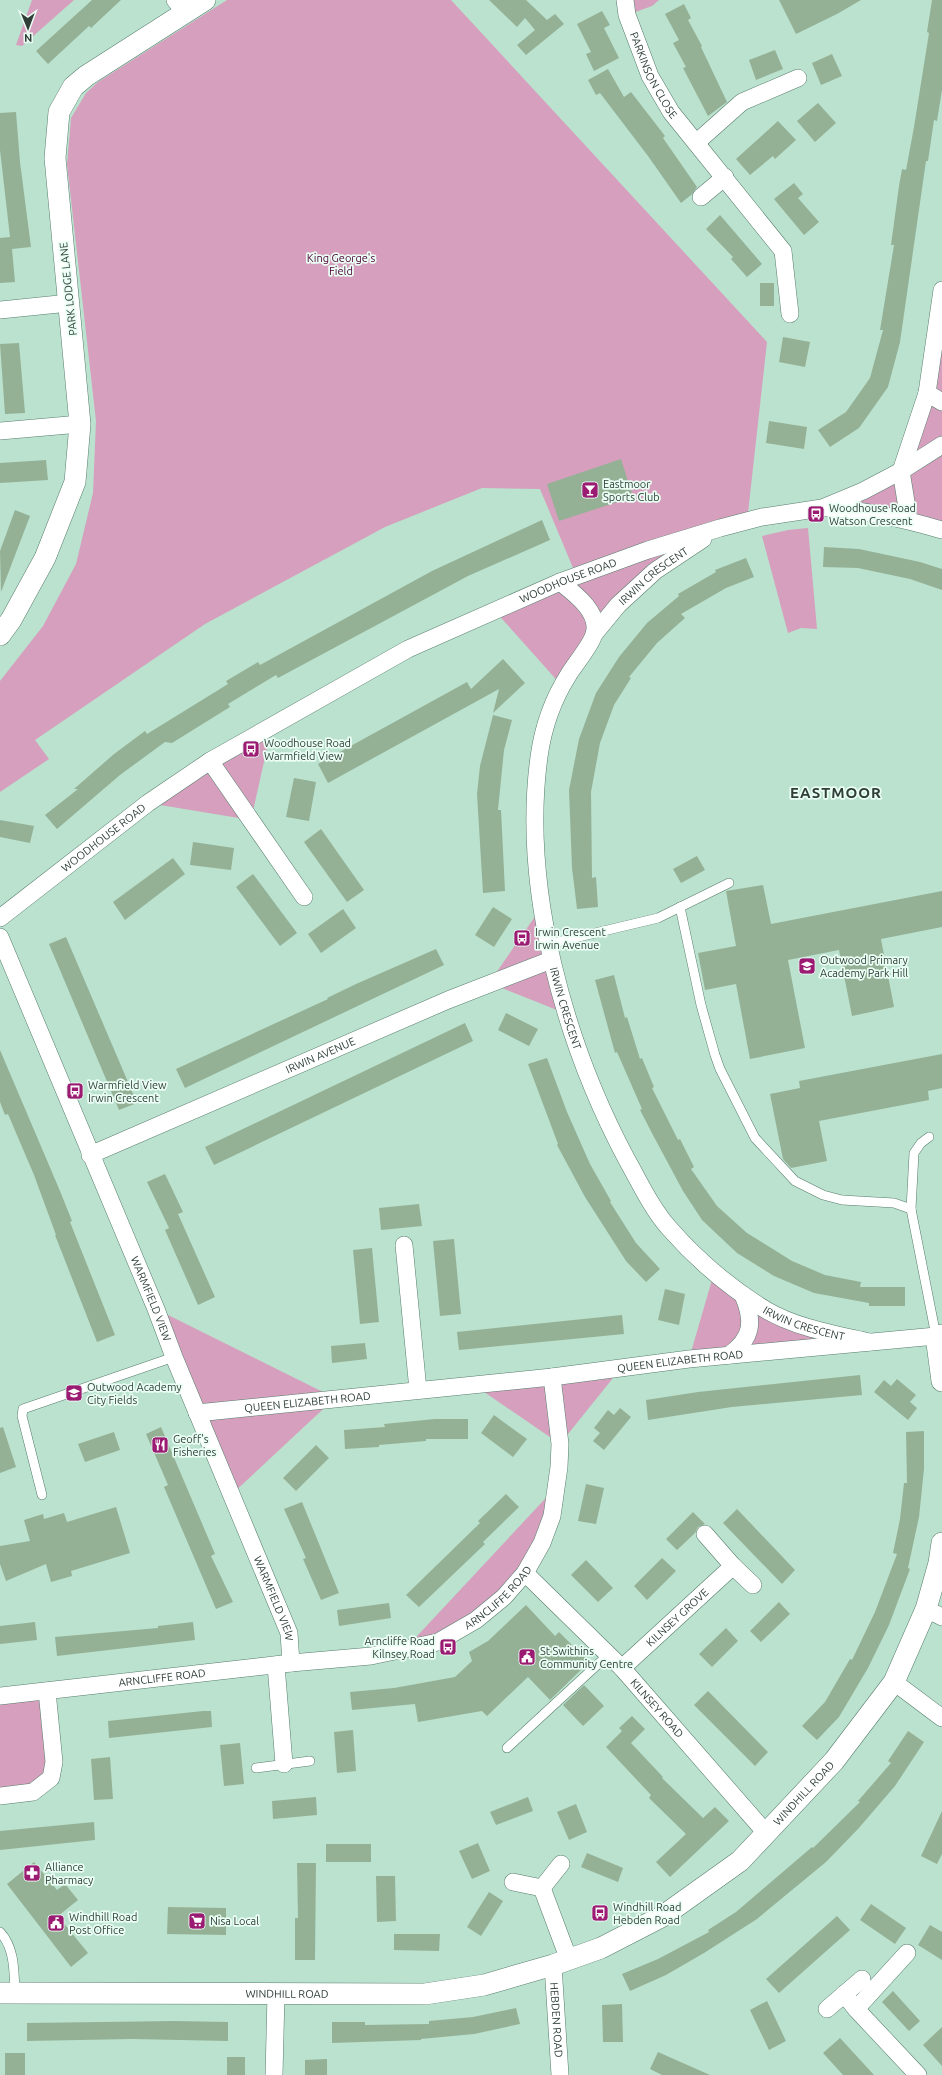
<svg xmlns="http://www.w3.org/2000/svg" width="942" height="2075" viewBox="0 0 942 2075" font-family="Ubuntu,sans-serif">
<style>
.green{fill:#d69fbd}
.building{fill:#95b195}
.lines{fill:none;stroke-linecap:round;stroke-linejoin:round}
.service-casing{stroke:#577d6c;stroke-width:10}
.minor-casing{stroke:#577d6c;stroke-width:18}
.tertiary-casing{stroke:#577d6c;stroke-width:22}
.service{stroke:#fff;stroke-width:9}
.minor{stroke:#fff;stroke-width:17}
.tertiary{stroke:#fff;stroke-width:21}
.labels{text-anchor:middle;stroke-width:3.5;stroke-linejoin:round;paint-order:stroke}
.street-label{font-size:11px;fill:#2f3f38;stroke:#eafef4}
.park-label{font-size:11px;fill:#4e0036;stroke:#eafef4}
.poi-label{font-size:11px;fill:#2f3f38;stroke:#eafef4;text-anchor:start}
.district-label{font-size:15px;font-weight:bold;letter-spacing:1px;fill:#2f3f38;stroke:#eafef4}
</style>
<rect width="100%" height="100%" fill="#bae2cf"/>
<g class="green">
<polygon points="32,0 74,0 22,46 16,45"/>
<polygon points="227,0 451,0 767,342 747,522 720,528 655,571 562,686 495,611 576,575 540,489 482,488 385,527 205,624 35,740 49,759 0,792 0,681 43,626 76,564 93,493 96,421 67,164 71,118 86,93 98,82"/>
<polygon points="625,0 659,0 652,6 627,15"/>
<polygon points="942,334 942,530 822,508 901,471"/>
<polygon points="808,528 817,629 801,628 788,633 762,536 788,530"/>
<polygon points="272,726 251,820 148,803"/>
<polygon points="543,905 567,1014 489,983"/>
<polygon points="714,1273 743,1295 869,1342 689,1359"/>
<polygon points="156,1309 335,1398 232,1494"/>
<polygon points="621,1368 560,1444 474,1385"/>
<polygon points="557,1486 552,1516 504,1597 404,1650"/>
<polygon points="47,1691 51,1778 0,1796 0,1696"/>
</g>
<g class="building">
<polygon points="92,0 121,0 91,28 89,26 48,64 36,51"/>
<polygon points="489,0 526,0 547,20 555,14 564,24 526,55 517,45 535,30 525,18 517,27"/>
<polygon points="779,0 861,0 837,14 796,34"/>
<polygon points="932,0 942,0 942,90 937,121 934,120 928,161 926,161 900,342 888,387 859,428 830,447 818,430 846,412 870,378 883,330 880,330 894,245 891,245 899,186 902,169 906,170 914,127 929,33 927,32"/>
<polygon points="684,4 691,18 688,20 702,46 701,47 727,102 708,116 683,68 686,67 673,43 679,40 665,14"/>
<polygon points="602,11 610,25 604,28 619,58 594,71 586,54 591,52 577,24"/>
<polygon points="775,50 783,69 756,80 749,60"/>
<polygon points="832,54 842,76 821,85 812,63"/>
<polygon points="608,69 624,97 631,92 665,136 663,138 697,187 691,195 681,203 648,156 600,93 596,95 588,80"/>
<polygon points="818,103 836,123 815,142 797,121"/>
<polygon points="16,112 20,162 31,247 12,249 15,282 0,283 0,238 10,237 0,150 0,113"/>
<polygon points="778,121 796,140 775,159 773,156 750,175 736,159"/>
<polygon points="794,183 803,194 798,198 819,222 804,235 774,199"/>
<polygon points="720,215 762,264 747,277 731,259 733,257 706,229"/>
<rect x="760" y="283" width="14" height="23"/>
<polygon points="783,337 810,342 805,367 779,362"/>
<polygon points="19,343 25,413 5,414 0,344"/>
<polygon points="769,421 807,427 804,449 766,443"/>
<polygon points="621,459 633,497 559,521 547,484"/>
<polygon points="46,460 48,480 0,483 0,463"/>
<polygon points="15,510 30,516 1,592 0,551"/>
<polygon points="542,520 550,540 468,576 278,678 276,675 228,704 230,707 172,743 165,742 120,775 57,829 45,815 78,789 74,789 114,754 145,731 147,734 228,684 226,681 258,662 260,665 432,571"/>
<polygon points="824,547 859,549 920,562 942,569 942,590 910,579 858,568 823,567"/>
<polygon points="746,558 754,577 726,588 681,614 685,618 657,643 629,677 631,678 614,705 600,743 591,792 592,878 596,877 598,907 577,909 572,868 569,790 579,739 596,693 619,657 647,623 679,596 678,594 716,572 715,570"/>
<polygon points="503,659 525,683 493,713 499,689 328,783 318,764 467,682 471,689"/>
<polygon points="493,715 512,720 504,750 498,810 501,810 505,891 483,893 477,794 480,766"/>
<polygon points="294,778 316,782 309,821 286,817"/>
<polygon points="0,820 34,826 30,843 0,837"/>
<polygon points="321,829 364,890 347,902 304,842"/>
<polygon points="193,842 234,848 231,870 190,865"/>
<polygon points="697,856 705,870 681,883 673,869"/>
<polygon points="173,858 185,874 125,920 113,902"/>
<polygon points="253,874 297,933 280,946 236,887"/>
<polygon points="763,885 771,924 942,891 942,927 881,939 894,1007 852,1016 839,950 788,960 805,1048 750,1059 736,984 705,990 698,953 736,946 726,891"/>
<polygon points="493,907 512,919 494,947 475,935"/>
<polygon points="343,909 356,928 321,953 308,934"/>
<polygon points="66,937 137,1103 119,1110 49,944"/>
<polygon points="436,949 444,965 185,1088 176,1069 328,999 327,998 356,984"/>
<polygon points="614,975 625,1018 627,1017 640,1059 642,1058 654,1087 652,1088 678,1140 680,1139 694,1167 691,1169 717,1206 747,1233 792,1261 825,1275 861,1282 860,1287 905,1287 905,1306 869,1306 869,1303 814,1293 774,1276 737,1253 702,1220 683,1191 654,1137 640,1110 642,1109 617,1052 615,1053 595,980"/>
<polygon points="506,1013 538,1029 529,1046 498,1030"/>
<polygon points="465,1023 473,1041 214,1165 205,1147"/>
<polygon points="0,1050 60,1191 72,1221 70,1222 115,1335 97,1342 55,1235 56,1235 34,1175 8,1114 5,1115 0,1102"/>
<polygon points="942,1054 942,1088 928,1091 929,1100 819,1121 827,1161 791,1168 783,1159 770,1094 800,1088 799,1081"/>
<polygon points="547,1058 567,1112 590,1164 611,1201 610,1202 636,1243 660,1269 646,1282 626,1261 585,1197 557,1145 558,1144 528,1064"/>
<polygon points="165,1174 183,1212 178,1214 215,1297 198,1305 165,1230 169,1228 147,1182"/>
<polygon points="419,1204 422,1226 381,1230 379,1208"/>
<polygon points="454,1239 461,1314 440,1316 433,1241"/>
<polygon points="372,1248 379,1322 360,1324 353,1250"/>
<polygon points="665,1289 685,1294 679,1325 658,1320"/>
<polygon points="622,1315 624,1334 459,1350 457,1332"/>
<polygon points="365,1343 367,1359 332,1363 331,1346"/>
<polygon points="860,1375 862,1395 732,1407 648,1420 646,1400 698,1392"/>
<polygon points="897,1379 916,1395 910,1402 917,1408 908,1420 874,1392 884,1380 891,1386"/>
<polygon points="620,1408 631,1417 604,1450 593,1441 600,1433 594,1428 608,1410 614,1415"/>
<polygon points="494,1415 527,1439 513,1457 481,1433"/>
<polygon points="435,1419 468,1419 468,1439 426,1439 426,1441 379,1445 379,1447 345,1449 344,1430 385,1427 384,1424"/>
<polygon points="3,1427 16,1467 0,1473 0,1428"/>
<polygon points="161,1427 215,1554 211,1556 233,1602 216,1609 164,1487 168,1485 146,1434"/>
<polygon points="924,1431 924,1469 919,1517 908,1568 910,1569 889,1625 868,1668 839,1717 817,1740 802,1726 825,1702 850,1659 852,1660 875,1612 897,1554 893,1553 900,1519 904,1483 907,1483 906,1432"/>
<polygon points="114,1432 120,1450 85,1462 78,1444"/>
<polygon points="316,1445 329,1458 296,1491 283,1478"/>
<polygon points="586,1484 604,1488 596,1524 578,1521"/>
<polygon points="506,1494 519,1507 483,1542 485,1544 419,1607 406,1595 480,1523 478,1521"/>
<polygon points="302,1502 339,1593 321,1600 303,1559 306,1558 284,1509"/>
<polygon points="116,1507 130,1553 71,1571 72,1576 51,1582 46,1564 6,1581 0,1564 0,1546 30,1541 24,1520 43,1514 44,1519 64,1513 67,1522"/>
<polygon points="737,1509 795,1570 782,1584 723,1523"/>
<polygon points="693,1512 705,1524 698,1527 695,1533 677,1550 666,1539"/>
<polygon points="662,1558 676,1571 647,1600 634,1586"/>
<polygon points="586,1560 613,1588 598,1602 571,1575"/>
<polygon points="779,1602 790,1614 761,1642 750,1631"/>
<polygon points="389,1603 391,1618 339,1626 337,1610"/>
<polygon points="526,1605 555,1636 559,1632 589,1662 550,1700 528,1677 487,1716 482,1711 418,1722 415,1704 352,1710 350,1692 394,1688 455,1677 472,1661 469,1652 488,1641"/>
<polygon points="35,1622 37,1640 0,1644 0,1626"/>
<polygon points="193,1622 195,1640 57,1656 55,1637 158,1628 158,1626"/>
<polygon points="726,1628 738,1641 712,1667 699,1654"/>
<polygon points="584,1685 604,1706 583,1726 563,1705"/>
<polygon points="708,1691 768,1752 755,1766 694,1705"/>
<polygon points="203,1711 211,1711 212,1727 109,1738 108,1721"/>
<polygon points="632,1716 645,1729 631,1743 663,1777 662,1778 703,1818 715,1807 729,1821 670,1877 656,1862 686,1834 649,1798 651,1795 606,1747 622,1731 619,1728"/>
<polygon points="353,1730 356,1771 337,1773 334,1732"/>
<polygon points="908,1731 924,1742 895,1786 858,1829 826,1862 757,1919 704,1953 666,1975 630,1991 622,1974 658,1959 709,1932 708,1930 736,1912 812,1847 813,1848 860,1802 858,1801 891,1763 888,1761"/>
<polygon points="240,1743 244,1784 224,1786 220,1745"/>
<polygon points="110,1757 113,1799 94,1800 91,1759"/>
<polygon points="316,1797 317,1815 273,1819 272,1801"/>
<polygon points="528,1797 533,1811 496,1825 490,1812"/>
<polygon points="576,1804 587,1832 569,1840 557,1812"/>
<polygon points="942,1811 942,1854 937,1864 921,1856"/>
<polygon points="94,1822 95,1840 0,1850 0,1831"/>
<polygon points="478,1843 490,1871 472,1879 459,1851"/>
<rect x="326" y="1844" width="45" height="18"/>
<polygon points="587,1853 623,1868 618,1882 581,1867"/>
<polygon points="34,1862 57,1890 65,1884 78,1900 58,1916 88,1953 71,1967 7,1884"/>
<polygon points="297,1863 316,1863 315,1960 295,1960 295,1918 298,1918"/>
<polygon points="376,1876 395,1876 396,1921 377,1922"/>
<polygon points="489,1892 503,1901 481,1936 467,1927"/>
<polygon points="871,1904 906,1928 895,1944 860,1920"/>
<polygon points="168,1907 226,1908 226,1935 167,1934"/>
<polygon points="837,1916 850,1930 779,1993 766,1979"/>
<polygon points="930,1925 942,1932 942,1960 918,1945"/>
<polygon points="394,1934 440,1934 439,1951 394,1950"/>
<polygon points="893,1991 920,2021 909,2031 882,2002"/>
<polygon points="767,2001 786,2041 769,2050 750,2010"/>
<polygon points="622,2004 623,2042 603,2042 602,2005"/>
<polygon points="516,2008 520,2024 474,2034 421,2039 421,2040 332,2043 332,2022 365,2022 365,2025 429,2024 429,2021 473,2017"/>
<polygon points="175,2021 228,2022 228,2041 132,2039 27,2041 27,2023"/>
<polygon points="942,2027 942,2066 923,2045"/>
<polygon points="840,2038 863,2063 874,2075 843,2075 823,2053"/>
<polygon points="658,2052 710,2075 662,2075 650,2069"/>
<rect x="5" y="2053" width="20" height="22"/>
<rect x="227" y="2057" width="18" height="18"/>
<polygon points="327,2059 327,2075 305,2075 305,2060"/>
</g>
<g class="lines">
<g class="service-casing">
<g id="service">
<polyline points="680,907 701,1005 715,1055 720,1069 755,1138 795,1181 823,1195 842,1200 894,1203 911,1209"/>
<polyline points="549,944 658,918 729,883"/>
<polyline points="929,1137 921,1143 914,1153 911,1209 936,1336"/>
<polyline points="42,1495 22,1416 23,1409 174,1357"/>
<polyline points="507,1748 609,1654"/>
<polyline points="256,1768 310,1761"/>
<path d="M0,1932C15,1948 14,1972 15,1993"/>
</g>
</g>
<g class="minor-casing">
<g id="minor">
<polyline points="175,0 185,12"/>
<path id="s1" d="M625,0L627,15L650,76L671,112L783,251L790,314"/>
<polyline points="697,142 742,102 798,78"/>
<polyline points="701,197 725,177"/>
<polyline points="0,310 69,303"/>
<polyline points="927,393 942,402"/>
<polyline points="0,431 80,424"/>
<path d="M827,508C867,510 904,519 942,530"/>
<polyline points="909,520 901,471 927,393 942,290"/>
<path id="s2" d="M560,582C574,593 601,613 594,634C592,644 575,664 569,674C553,699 543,727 539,757C521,889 565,1044 627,1160C640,1183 652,1209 669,1228C697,1260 730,1288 766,1310C797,1328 834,1334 869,1342"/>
<path id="s3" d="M595,633L618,605L655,571L703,539"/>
<polyline points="210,761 304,897"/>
<path id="s4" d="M0,918L148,803L210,761L408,649L560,582L648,550L720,528L762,517L822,508L863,491L901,471L942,445"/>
<path id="s5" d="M0,937L156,1309L174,1357L289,1633L291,1663"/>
<path id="s6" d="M90,1155L448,1000L551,960"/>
<polyline points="404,1245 418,1390"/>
<path d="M729,1355C753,1338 754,1321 743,1295"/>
<path id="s7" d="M197,1413L552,1377L689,1359L936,1336"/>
<polyline points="705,1534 733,1566 753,1585"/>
<path id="s8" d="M525,1573L622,1668L766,1833"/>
<polyline points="926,1609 942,1617"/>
<polyline points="276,1665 284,1764"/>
<path id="s9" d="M622,1668L733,1566"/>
<polyline points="894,1682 942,1718"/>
<path id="s10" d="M0,1696L291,1663L371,1656L438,1642L476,1620L504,1597L525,1573L542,1543L552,1516L559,1467L560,1444L552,1377"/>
<polyline points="0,1796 33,1792 51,1778 54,1762 47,1691"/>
<polyline points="513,1882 542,1888 561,1864"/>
<polyline points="542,1888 569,1960"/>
<path id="s11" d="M553,1965L560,2075"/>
<polyline points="844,1994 856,2009 907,1953"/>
<polyline points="827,2009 862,1979"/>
<polyline points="856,2009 918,2075"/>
<polyline points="274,2075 276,1995"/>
</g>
</g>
<g class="tertiary-casing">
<g id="tertiary">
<polyline points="0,635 11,620 45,558 75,482 80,424 55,158 59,112 73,87 86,76 205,0"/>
<polyline points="942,1335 936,1336 942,1381"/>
<path id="s12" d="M0,1993L425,1994L484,1985L553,1965L601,1948L663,1916L740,1861L834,1761L894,1682L926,1609L939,1563L942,1543"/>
</g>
</g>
<use href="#service" class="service"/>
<use href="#minor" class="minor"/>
<use href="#tertiary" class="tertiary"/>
</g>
<defs>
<g id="bar-square" transform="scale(0.9)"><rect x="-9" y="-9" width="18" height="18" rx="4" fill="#9a1b71" stroke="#eafef4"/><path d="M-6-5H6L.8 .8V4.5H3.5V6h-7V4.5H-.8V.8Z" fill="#fff"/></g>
<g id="bus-square" transform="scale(0.9)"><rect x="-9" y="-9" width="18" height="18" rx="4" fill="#9a1b71" stroke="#eafef4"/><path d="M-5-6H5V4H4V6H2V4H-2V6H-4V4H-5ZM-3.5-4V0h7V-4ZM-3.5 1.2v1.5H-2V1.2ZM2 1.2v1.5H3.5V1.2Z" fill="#fff"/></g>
<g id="school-square" transform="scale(0.9)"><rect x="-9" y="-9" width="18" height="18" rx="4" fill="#9a1b71" stroke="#eafef4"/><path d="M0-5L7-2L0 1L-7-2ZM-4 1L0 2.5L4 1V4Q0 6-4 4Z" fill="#fff"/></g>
<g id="restaurant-square" transform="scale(0.9)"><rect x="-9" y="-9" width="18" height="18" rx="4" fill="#9a1b71" stroke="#eafef4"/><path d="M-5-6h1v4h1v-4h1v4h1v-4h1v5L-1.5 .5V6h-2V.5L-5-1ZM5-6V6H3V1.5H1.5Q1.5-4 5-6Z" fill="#fff"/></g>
<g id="civic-square" transform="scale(0.9)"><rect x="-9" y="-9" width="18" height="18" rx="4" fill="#9a1b71" stroke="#eafef4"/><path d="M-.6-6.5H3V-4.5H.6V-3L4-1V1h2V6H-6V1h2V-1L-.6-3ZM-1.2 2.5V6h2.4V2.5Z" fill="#fff"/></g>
<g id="pharmacy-square" transform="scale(0.9)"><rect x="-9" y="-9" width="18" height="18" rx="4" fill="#9a1b71" stroke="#eafef4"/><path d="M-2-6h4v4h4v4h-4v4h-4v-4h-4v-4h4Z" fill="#fff"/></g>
<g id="supermarket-square" transform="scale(0.9)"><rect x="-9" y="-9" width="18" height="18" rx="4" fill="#9a1b71" stroke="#eafef4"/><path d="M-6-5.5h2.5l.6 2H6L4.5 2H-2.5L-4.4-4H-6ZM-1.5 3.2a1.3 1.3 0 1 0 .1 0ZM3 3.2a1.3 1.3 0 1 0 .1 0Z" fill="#fff"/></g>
</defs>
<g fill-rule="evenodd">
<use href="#bar-square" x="590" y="490"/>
<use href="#bus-square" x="816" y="514"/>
<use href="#bus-square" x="251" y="749"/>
<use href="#bus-square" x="522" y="938"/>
<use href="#school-square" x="807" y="966"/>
<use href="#bus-square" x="75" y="1091"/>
<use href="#school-square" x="74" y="1393"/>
<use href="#restaurant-square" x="160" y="1445"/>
<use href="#bus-square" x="448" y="1647"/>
<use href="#civic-square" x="527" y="1657"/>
<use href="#pharmacy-square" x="32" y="1873"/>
<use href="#bus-square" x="600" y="1913"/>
<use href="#supermarket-square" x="197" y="1921"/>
<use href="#civic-square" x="56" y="1923"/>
</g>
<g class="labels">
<g class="street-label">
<text dy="4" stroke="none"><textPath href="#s1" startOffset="81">PARKINSON CLOSE</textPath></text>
<text transform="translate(68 289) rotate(-96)" y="4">PARK LODGE LANE</text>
<text dy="4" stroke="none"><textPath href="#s3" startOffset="82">IRWIN CRESCENT</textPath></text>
<text dy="4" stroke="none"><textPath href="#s4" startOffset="664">WOODHOUSE ROAD</textPath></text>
<text dy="4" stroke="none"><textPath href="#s4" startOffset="131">WOODHOUSE ROAD</textPath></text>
<text dy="4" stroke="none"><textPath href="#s2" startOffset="457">IRWIN CRESCENT</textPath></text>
<text dy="4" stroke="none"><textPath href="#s6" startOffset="251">IRWIN AVENUE</textPath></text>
<text dy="4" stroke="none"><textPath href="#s5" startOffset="392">WARMFIELD VIEW</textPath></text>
<text dy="4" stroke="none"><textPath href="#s2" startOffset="869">IRWIN CRESCENT</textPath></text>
<text dy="4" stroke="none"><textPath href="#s7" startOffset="486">QUEEN ELIZABETH ROAD</textPath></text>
<text dy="4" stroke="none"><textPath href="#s7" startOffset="111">QUEEN ELIZABETH ROAD</textPath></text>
<text dy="4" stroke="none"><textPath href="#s10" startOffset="517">ARNCLIFFE ROAD</textPath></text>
<text dy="4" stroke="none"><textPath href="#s5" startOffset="716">WARMFIELD VIEW</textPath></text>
<text dy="4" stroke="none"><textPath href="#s9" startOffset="75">KILNSEY GROVE</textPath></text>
<text dy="4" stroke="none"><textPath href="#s10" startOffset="163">ARNCLIFFE ROAD</textPath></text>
<text dy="4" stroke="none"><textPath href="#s8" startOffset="189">KILNSEY ROAD</textPath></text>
<text dy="4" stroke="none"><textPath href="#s12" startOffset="865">WINDHILL ROAD</textPath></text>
<text dy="4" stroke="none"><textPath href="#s12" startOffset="287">WINDHILL ROAD</textPath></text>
<text dy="4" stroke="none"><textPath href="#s11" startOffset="55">HEBDEN ROAD</textPath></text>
</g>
<g class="park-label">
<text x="341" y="262">King George's<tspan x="341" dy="13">Field</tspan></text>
</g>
<g class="poi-label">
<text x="603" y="488">Eastmoor<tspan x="603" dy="13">Sports Club</tspan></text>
<text x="829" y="512">Woodhouse Road<tspan x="829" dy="13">Watson Crescent</tspan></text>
<text x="264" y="747">Woodhouse Road<tspan x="264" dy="13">Warmfield View</tspan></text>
<text x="535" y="936">Irwin Crescent<tspan x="535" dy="13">Irwin Avenue</tspan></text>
<text x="820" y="964">Outwood Primary<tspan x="820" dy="13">Academy Park Hill</tspan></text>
<text x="88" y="1089">Warmfield View<tspan x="88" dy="13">Irwin Crescent</tspan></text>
<text x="87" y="1391">Outwood Academy<tspan x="87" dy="13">City Fields</tspan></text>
<text x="173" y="1443">Geoff's<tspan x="173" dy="13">Fisheries</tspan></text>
<text x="435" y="1645" text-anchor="end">Arncliffe Road<tspan x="435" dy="13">Kilnsey Road</tspan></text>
<text x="540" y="1655">St Swithins<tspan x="540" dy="13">Community Centre</tspan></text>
<text x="45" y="1871">Alliance<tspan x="45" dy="13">Pharmacy</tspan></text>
<text x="613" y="1911">Windhill Road<tspan x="613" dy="13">Hebden Road</tspan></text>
<text x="69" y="1921">Windhill Road<tspan x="69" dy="13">Post Office</tspan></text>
<text x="210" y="1925">Nisa Local</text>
</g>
<g class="district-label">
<text x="836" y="798">EASTMOOR</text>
</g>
</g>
<g transform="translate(28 28) rotate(179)" stroke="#eafef4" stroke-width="3" paint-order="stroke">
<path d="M0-3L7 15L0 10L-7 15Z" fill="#2f3f38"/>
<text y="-6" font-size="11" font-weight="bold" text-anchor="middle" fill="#2f3f38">N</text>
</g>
</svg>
